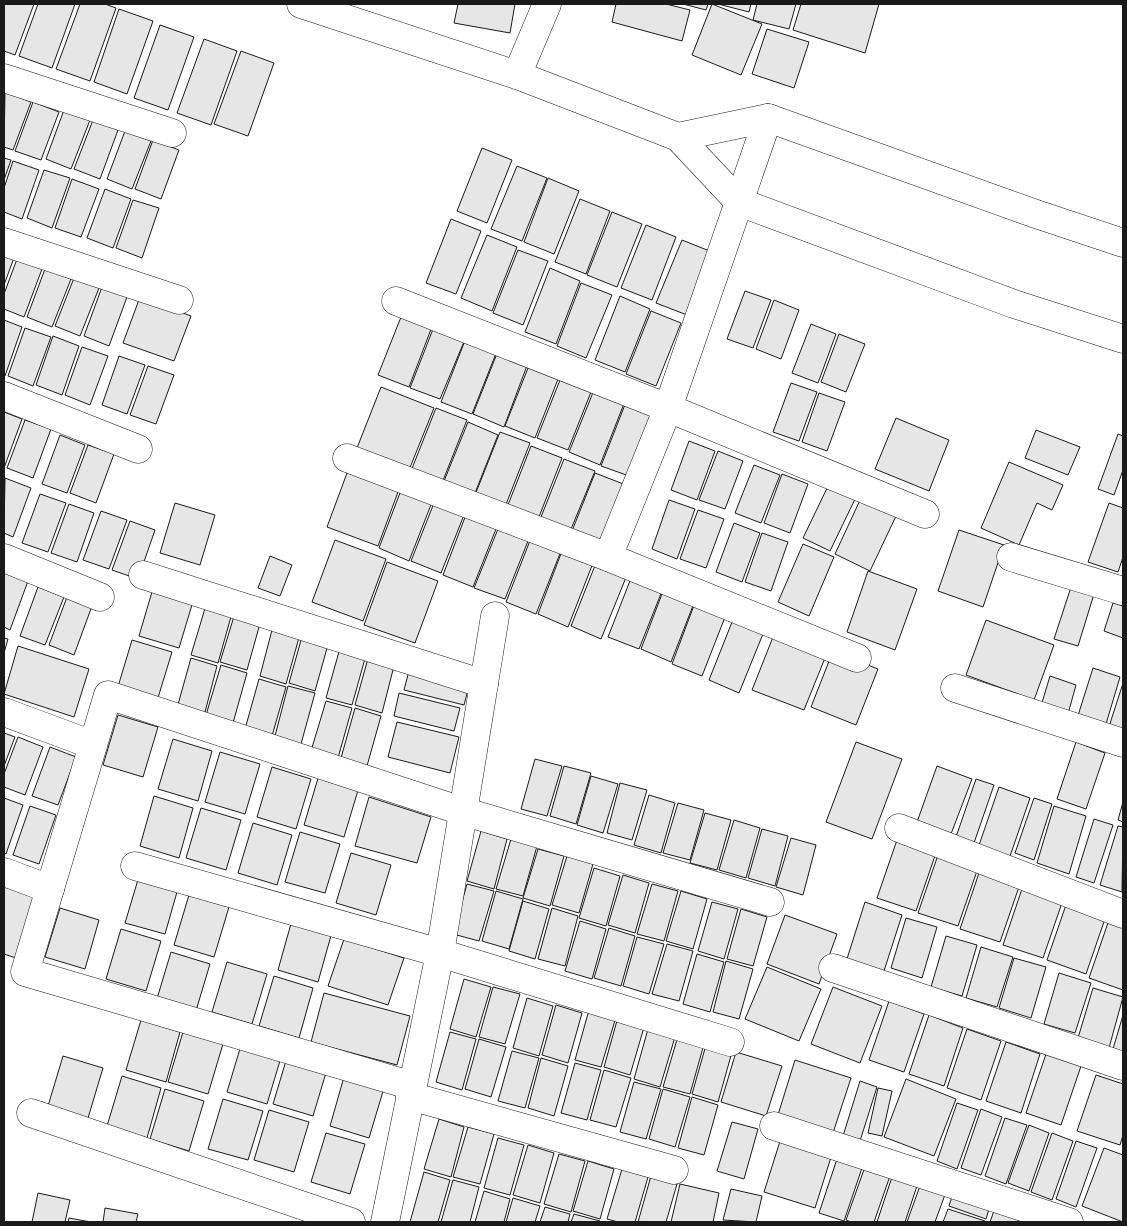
<svg xmlns="http://www.w3.org/2000/svg" width="1127" height="1226" viewBox="0 0 1127 1226" font-family="Roboto,sans-serif">
<style>
.building{fill:#e6e6e6;stroke:#1a1a1a}
.lines{fill:none;stroke-linecap:round;stroke-linejoin:round}
.street-casing{stroke:#1a1a1a;stroke-width:29}
.secondary-casing{stroke:#1a1a1a;stroke-width:29}
.street{stroke:#fff;stroke-width:28}
.secondary{stroke:#fff;stroke-width:28}
</style>
<rect width="100%" height="100%" fill="#fff"/>
<g class="building">
<polygon points="4,4 34,4 15,55 4,51"/>
<polygon points="38,4 75,4 52,68 19,56"/>
<polygon points="80,4 105,4 116,8 90,81 56,69"/>
<polygon points="458,4 515,4 510,33 454,23"/>
<polygon points="616,4 666,4 690,10 682,41 612,22"/>
<polygon points="683,4 708,4 706,10"/>
<polygon points="712,4 762,24 741,75 692,55"/>
<polygon points="718,4 751,4 749,12"/>
<polygon points="757,4 796,4 789,29 753,20"/>
<polygon points="801,4 879,4 865,53 793,30"/>
<polygon points="119,9 153,21 127,94 94,82"/>
<polygon points="160,25 194,37 168,110 134,98"/>
<polygon points="767,29 809,42 794,88 752,74"/>
<polygon points="204,39 237,51 211,125 177,113"/>
<polygon points="241,51 274,63 248,136 214,124"/>
<polygon points="5,92 31,102 13,150 4,147"/>
<polygon points="33,102 59,112 41,160 15,151"/>
<polygon points="64,110 90,120 71,169 46,159"/>
<polygon points="93,120 118,130 100,179 74,169"/>
<polygon points="125,131 151,141 132,189 107,179"/>
<polygon points="153,140 179,150 161,199 135,189"/>
<polygon points="482,148 512,160 487,223 457,211"/>
<polygon points="4,158 11,160 4,180"/>
<polygon points="13,161 39,170 22,219 4,212 4,188"/>
<polygon points="517,166 547,178 522,241 491,229"/>
<polygon points="44,170 70,178 52,228 27,218"/>
<polygon points="548,178 579,191 554,254 524,242"/>
<polygon points="72,179 99,189 81,237 55,228"/>
<polygon points="105,189 131,199 113,248 87,238"/>
<polygon points="580,199 610,211 586,274 555,262"/>
<polygon points="133,200 159,208 142,258 116,248"/>
<polygon points="612,212 642,224 617,287 587,275"/>
<polygon points="451,219 481,231 456,294 426,283"/>
<polygon points="646,225 676,237 652,300 621,288"/>
<polygon points="487,235 517,247 492,311 461,298"/>
<polygon points="682,240 712,252 687,315 656,303"/>
<polygon points="4,250 15,255 4,285"/>
<polygon points="518,250 548,261 523,325 493,313"/>
<polygon points="17,259 42,269 24,317 4,309 4,294"/>
<polygon points="550,268 580,281 556,344 525,332"/>
<polygon points="45,269 71,279 52,327 27,317"/>
<polygon points="74,278 99,288 80,336 55,326"/>
<polygon points="581,283 612,295 586,358 557,346"/>
<polygon points="102,287 127,297 109,346 84,336"/>
<polygon points="745,291 771,300 753,348 727,339"/>
<polygon points="620,296 650,309 625,372 595,360"/>
<polygon points="140,297 191,316 174,361 123,343"/>
<polygon points="774,300 799,310 781,359 756,349"/>
<polygon points="651,311 681,323 656,386 626,374"/>
<polygon points="403,312 433,324 409,387 378,375"/>
<polygon points="4,320 22,327 5,376 4,376"/>
<polygon points="435,324 466,337 440,399 410,388"/>
<polygon points="811,324 836,334 818,383 792,373"/>
<polygon points="25,328 51,337 33,386 8,376"/>
<polygon points="839,334 865,344 846,392 821,382"/>
<polygon points="53,336 79,346 62,395 36,385"/>
<polygon points="466,338 497,351 472,414 441,402"/>
<polygon points="82,347 108,356 90,405 65,395"/>
<polygon points="498,351 528,363 504,427 473,414"/>
<polygon points="119,356 145,365 127,414 102,405"/>
<polygon points="530,363 560,374 535,438 505,426"/>
<polygon points="148,366 174,375 156,424 130,415"/>
<polygon points="562,375 593,387 568,450 537,438"/>
<polygon points="791,383 817,392 799,441 773,432"/>
<polygon points="381,387 434,408 409,470 357,448"/>
<polygon points="594,390 625,401 600,465 569,452"/>
<polygon points="819,393 845,402 827,451 802,442"/>
<polygon points="626,402 656,414 632,477 601,466"/>
<polygon points="436,408 467,420 442,483 411,471"/>
<polygon points="4,412 22,419 4,468"/>
<polygon points="896,418 949,440 929,491 875,469"/>
<polygon points="25,420 51,429 33,478 7,468"/>
<polygon points="468,422 498,435 473,498 442,486"/>
<polygon points="1036,430 1080,447 1068,475 1025,458"/>
<polygon points="500,432 530,443 505,507 475,495"/>
<polygon points="1118,434 1123,436 1123,470 1114,495 1098,489"/>
<polygon points="60,435 85,445 67,493 42,484"/>
<polygon points="689,441 715,451 697,500 671,490"/>
<polygon points="88,445 114,454 96,503 70,493"/>
<polygon points="531,446 562,458 537,522 506,510"/>
<polygon points="718,451 743,461 725,509 699,500"/>
<polygon points="564,459 595,471 569,534 539,522"/>
<polygon points="1009,462 1063,485 1052,510 1037,503 1019,545 981,528"/>
<polygon points="350,465 401,484 378,546 327,527"/>
<polygon points="754,465 780,475 761,523 735,513"/>
<polygon points="595,473 626,485 601,549 570,536"/>
<polygon points="782,474 808,484 790,533 764,523"/>
<polygon points="5,478 31,488 13,537 4,533"/>
<polygon points="830,482 857,495 830,551 803,538"/>
<polygon points="403,485 434,497 409,561 379,548"/>
<polygon points="40,494 66,503 48,552 22,543"/>
<polygon points="436,498 466,510 441,573 411,561"/>
<polygon points="861,498 897,514 870,571 835,554"/>
<polygon points="669,500 695,509 677,559 652,549"/>
<polygon points="175,503 215,515 200,565 160,553"/>
<polygon points="1109,503 1123,508 1123,557 1118,572 1088,562"/>
<polygon points="69,504 94,513 77,562 51,553"/>
<polygon points="698,510 724,519 706,568 680,559"/>
<polygon points="101,511 127,520 109,569 83,560"/>
<polygon points="467,512 498,524 473,587 443,575"/>
<polygon points="130,521 155,530 138,579 112,570"/>
<polygon points="734,523 760,533 742,582 716,572"/>
<polygon points="500,524 530,536 505,599 474,588"/>
<polygon points="959,530 1004,545 983,607 938,591"/>
<polygon points="762,533 788,542 771,591 745,582"/>
<polygon points="531,538 561,551 536,614 506,602"/>
<polygon points="335,540 386,559 363,621 312,602"/>
<polygon points="803,544 834,557 809,616 778,602"/>
<polygon points="562,551 593,563 568,627 538,614"/>
<polygon points="270,556 292,565 280,596 258,588"/>
<polygon points="387,562 438,581 415,643 364,625"/>
<polygon points="596,563 627,575 601,639 571,626"/>
<polygon points="868,571 917,589 895,650 847,632"/>
<polygon points="4,572 28,581 10,630 4,627"/>
<polygon points="633,573 664,586 639,649 608,637"/>
<polygon points="154,585 194,598 179,648 139,636"/>
<polygon points="665,586 696,598 671,662 641,649"/>
<polygon points="38,587 64,597 45,645 20,636"/>
<polygon points="1071,587 1094,594 1078,646 1054,639"/>
<polygon points="67,597 92,606 74,655 49,645"/>
<polygon points="696,600 727,612 702,676 672,664"/>
<polygon points="1113,603 1123,606 1123,638 1104,631"/>
<polygon points="206,605 232,613 218,663 191,655"/>
<polygon points="235,613 261,620 247,670 220,662"/>
<polygon points="734,617 765,629 739,693 709,680"/>
<polygon points="986,620 1054,645 1034,700 966,675"/>
<polygon points="273,626 300,634 286,684 260,676"/>
<polygon points="775,632 827,653 804,710 752,690"/>
<polygon points="303,633 329,641 315,691 289,683"/>
<polygon points="4,638 8,639 4,653"/>
<polygon points="132,640 172,652 157,701 117,690"/>
<polygon points="18,646 89,669 74,717 4,694"/>
<polygon points="340,648 366,655 352,705 326,698"/>
<polygon points="833,651 878,669 856,725 811,707"/>
<polygon points="369,655 395,662 382,713 355,705"/>
<polygon points="191,658 217,666 204,716 177,708"/>
<polygon points="221,665 247,673 233,723 206,715"/>
<polygon points="410,667 470,682 464,705 404,690"/>
<polygon points="1093,668 1120,677 1103,734 1075,725"/>
<polygon points="1050,676 1076,685 1068,714 1041,706"/>
<polygon points="259,679 286,687 272,736 245,729"/>
<polygon points="1123,683 1123,738 1107,733"/>
<polygon points="288,686 315,693 301,744 275,736"/>
<polygon points="399,693 460,708 454,731 394,716"/>
<polygon points="326,701 352,708 338,758 311,751"/>
<polygon points="355,708 381,716 367,766 341,758"/>
<polygon points="118,715 158,727 143,777 103,765"/>
<polygon points="397,722 459,737 450,773 388,757"/>
<polygon points="4,733 15,737 4,766"/>
<polygon points="18,737 43,747 25,795 4,787 4,774"/>
<polygon points="173,739 212,751 198,801 158,789"/>
<polygon points="856,742 902,759 872,839 826,822"/>
<polygon points="1076,742 1105,753 1086,809 1057,799"/>
<polygon points="50,747 76,757 58,805 32,796"/>
<polygon points="220,752 260,764 245,814 205,802"/>
<polygon points="535,759 562,766 547,816 521,809"/>
<polygon points="564,766 591,773 576,824 550,816"/>
<polygon points="937,766 972,779 951,834 917,822"/>
<polygon points="272,767 311,779 296,829 257,817"/>
<polygon points="319,775 359,787 344,837 304,825"/>
<polygon points="591,776 618,784 603,833 577,825"/>
<polygon points="976,779 994,785 974,843 956,837"/>
<polygon points="620,783 647,790 632,840 607,833"/>
<polygon points="999,787 1030,798 1008,862 977,851"/>
<polygon points="649,795 675,803 661,853 634,845"/>
<polygon points="154,796 193,808 179,858 140,846"/>
<polygon points="369,797 431,817 417,863 355,846"/>
<polygon points="4,798 23,805 6,854 4,853"/>
<polygon points="1034,798 1052,804 1034,860 1015,853"/>
<polygon points="1123,802 1123,822 1118,820"/>
<polygon points="678,803 704,810 690,860 663,853"/>
<polygon points="30,806 56,815 39,864 13,855"/>
<polygon points="1054,806 1086,816 1069,874 1037,863"/>
<polygon points="201,808 241,820 226,870 186,858"/>
<polygon points="705,813 731,820 717,870 690,863"/>
<polygon points="1094,819 1113,825 1094,883 1076,877"/>
<polygon points="734,820 760,828 746,878 719,870"/>
<polygon points="253,823 292,835 277,885 238,873"/>
<polygon points="1118,826 1123,827 1122,892 1100,885"/>
<polygon points="762,829 788,836 775,886 748,878"/>
<polygon points="481,831 507,839 494,889 467,881"/>
<polygon points="300,832 340,844 325,893 285,882"/>
<polygon points="898,837 937,850 916,911 877,898"/>
<polygon points="791,838 816,845 803,895 776,887"/>
<polygon points="511,839 537,846 523,896 496,889"/>
<polygon points="538,849 564,856 550,906 523,898"/>
<polygon points="939,852 979,865 958,926 918,913"/>
<polygon points="351,853 391,865 376,915 336,903"/>
<polygon points="567,856 593,864 579,913 552,905"/>
<polygon points="981,867 1021,881 1000,942 960,929"/>
<polygon points="594,868 620,876 606,926 579,918"/>
<polygon points="140,873 179,885 165,934 125,923"/>
<polygon points="623,875 649,883 635,933 608,925"/>
<polygon points="1024,883 1064,897 1043,958 1003,945"/>
<polygon points="467,884 494,891 479,941 453,934"/>
<polygon points="652,884 678,891 664,941 637,934"/>
<polygon points="4,886 38,896 19,959 4,954"/>
<polygon points="496,891 523,899 509,949 482,941"/>
<polygon points="681,891 707,899 693,949 666,941"/>
<polygon points="189,895 229,907 214,957 174,945"/>
<polygon points="1068,899 1107,913 1086,974 1047,960"/>
<polygon points="523,901 549,909 535,959 509,951"/>
<polygon points="712,902 738,909 724,959 698,951"/>
<polygon points="865,902 902,915 883,974 846,962"/>
<polygon points="60,908 99,920 85,969 45,957"/>
<polygon points="552,908 578,916 565,966 538,959"/>
<polygon points="741,909 767,917 753,966 727,959"/>
<polygon points="785,915 837,934 819,984 767,964"/>
<polygon points="1110,917 1123,921 1123,990 1089,978"/>
<polygon points="906,918 937,927 922,978 891,968"/>
<polygon points="292,920 332,932 318,982 278,970"/>
<polygon points="580,921 606,929 592,979 565,971"/>
<polygon points="609,928 635,936 621,986 594,978"/>
<polygon points="121,929 161,941 146,991 106,979"/>
<polygon points="946,936 977,945 962,996 931,987"/>
<polygon points="637,937 664,944 649,994 623,986"/>
<polygon points="344,939 404,958 388,1005 328,986"/>
<polygon points="667,944 693,951 679,1001 652,994"/>
<polygon points="981,947 1013,957 997,1007 966,998"/>
<polygon points="171,952 210,964 195,1014 156,1002"/>
<polygon points="697,954 724,962 710,1012 683,1004"/>
<polygon points="1014,958 1046,967 1031,1018 999,1008"/>
<polygon points="726,961 753,969 739,1019 713,1012"/>
<polygon points="227,962 267,974 252,1024 212,1012"/>
<polygon points="767,967 821,989 799,1041 745,1019"/>
<polygon points="1059,973 1091,983 1075,1033 1044,1024"/>
<polygon points="274,976 313,988 299,1038 259,1026"/>
<polygon points="464,979 491,987 476,1037 450,1029"/>
<polygon points="493,987 520,994 505,1044 479,1037"/>
<polygon points="833,987 882,1006 860,1063 811,1044"/>
<polygon points="1093,988 1123,997 1109,1048 1078,1038"/>
<polygon points="324,993 410,1016 397,1065 311,1042"/>
<polygon points="527,998 553,1006 539,1056 513,1048"/>
<polygon points="889,1001 924,1014 904,1072 869,1060"/>
<polygon points="556,1005 582,1013 568,1063 542,1055"/>
<polygon points="589,1010 616,1017 601,1067 575,1060"/>
<polygon points="929,1015 963,1028 944,1086 909,1074"/>
<polygon points="1123,1015 1123,1052 1113,1049"/>
<polygon points="618,1017 645,1024 630,1075 604,1067"/>
<polygon points="141,1020 180,1032 166,1082 126,1070"/>
<polygon points="648,1029 675,1037 660,1087 634,1079"/>
<polygon points="967,1029 1001,1041 981,1100 947,1088"/>
<polygon points="183,1032 223,1044 208,1094 168,1082"/>
<polygon points="450,1032 476,1039 462,1090 436,1082"/>
<polygon points="678,1036 704,1044 690,1094 663,1087"/>
<polygon points="479,1039 506,1047 491,1097 465,1089"/>
<polygon points="242,1042 282,1054 267,1104 227,1092"/>
<polygon points="1006,1042 1040,1054 1021,1113 986,1101"/>
<polygon points="706,1045 732,1052 718,1102 692,1094"/>
<polygon points="512,1051 539,1058 525,1108 498,1101"/>
<polygon points="736,1052 782,1066 766,1116 721,1102"/>
<polygon points="288,1054 328,1066 313,1116 273,1104"/>
<polygon points="1046,1054 1081,1066 1061,1125 1026,1113"/>
<polygon points="63,1056 103,1068 88,1118 48,1106"/>
<polygon points="541,1058 568,1066 554,1116 528,1108"/>
<polygon points="795,1060 851,1078 832,1136 777,1118"/>
<polygon points="575,1063 601,1070 587,1120 561,1113"/>
<polygon points="604,1070 631,1078 616,1127 590,1120"/>
<polygon points="1096,1075 1123,1084 1123,1135 1120,1145 1077,1131"/>
<polygon points="122,1076 161,1088 147,1138 107,1126"/>
<polygon points="344,1077 384,1088 369,1138 330,1126"/>
<polygon points="906,1079 956,1099 934,1156 884,1137"/>
<polygon points="860,1081 877,1087 860,1141 843,1136"/>
<polygon points="634,1082 661,1089 646,1139 620,1132"/>
<polygon points="878,1088 892,1091 882,1136 868,1133"/>
<polygon points="165,1089 204,1101 189,1151 150,1139"/>
<polygon points="663,1089 690,1097 675,1147 649,1139"/>
<polygon points="692,1097 718,1105 704,1155 678,1148"/>
<polygon points="223,1099 263,1111 248,1160 208,1149"/>
<polygon points="957,1103 978,1110 957,1169 937,1161"/>
<polygon points="981,1109 1002,1117 981,1175 961,1168"/>
<polygon points="269,1110 309,1122 294,1172 254,1160"/>
<polygon points="1005,1118 1027,1125 1006,1184 985,1176"/>
<polygon points="439,1119 464,1127 451,1177 424,1169"/>
<polygon points="732,1122 758,1129 744,1179 717,1171"/>
<polygon points="1029,1125 1049,1133 1029,1191 1008,1183"/>
<polygon points="468,1127 494,1134 480,1184 453,1177"/>
<polygon points="326,1133 365,1144 350,1194 311,1182"/>
<polygon points="1052,1133 1073,1141 1052,1200 1031,1192"/>
<polygon points="498,1138 524,1145 510,1195 484,1188"/>
<polygon points="781,1138 832,1154 815,1208 764,1192"/>
<polygon points="1076,1141 1097,1148 1076,1207 1056,1199"/>
<polygon points="528,1145 554,1153 540,1203 513,1195"/>
<polygon points="1104,1148 1123,1155 1123,1222 1082,1206"/>
<polygon points="559,1154 585,1161 571,1212 544,1204"/>
<polygon points="838,1156 863,1165 844,1221 819,1213"/>
<polygon points="588,1161 614,1169 600,1219 573,1211"/>
<polygon points="866,1164 891,1173 874,1222 851,1222 846,1220"/>
<polygon points="622,1169 648,1177 635,1222 618,1222 607,1219"/>
<polygon points="424,1172 450,1180 438,1222 410,1222"/>
<polygon points="893,1174 918,1183 905,1222 877,1222"/>
<polygon points="651,1176 677,1184 666,1222 638,1222"/>
<polygon points="453,1180 479,1187 470,1222 441,1222"/>
<polygon points="921,1183 946,1192 935,1222 907,1222"/>
<polygon points="680,1184 719,1193 713,1222 671,1222"/>
<polygon points="731,1189 762,1196 756,1222 723,1220"/>
<polygon points="954,1190 991,1202 986,1219 949,1206"/>
<polygon points="484,1191 510,1199 504,1222 475,1222"/>
<polygon points="38,1193 70,1200 65,1222 32,1222"/>
<polygon points="513,1198 540,1206 535,1222 506,1222"/>
<polygon points="545,1207 570,1214 568,1222 540,1222"/>
<polygon points="105,1208 138,1214 136,1222 103,1222"/>
<polygon points="995,1208 1020,1217 1018,1222 990,1222"/>
<polygon points="948,1209 985,1221 984,1222 943,1222"/>
<polygon points="574,1214 600,1221 600,1222 571,1222"/>
<polygon points="69,1218 91,1222 68,1222"/>
</g>
<g class="lines">
<g class="street-casing">
<g id="street">
<polyline points="517,75 547,4"/>
<polyline points="4,78 172,133"/>
<polyline points="4,242 179,300"/>
<polyline points="396,301 668,408 925,514"/>
<polyline points="4,396 138,449"/>
<polyline points="347,458 608,557 857,658"/>
<polyline points="608,557 668,408 768,118"/>
<polyline points="1011,557 1123,591"/>
<polyline points="4,558 100,597"/>
<polyline points="143,575 484,684"/>
<polyline points="955,688 1123,743"/>
<polyline points="4,712 93,745"/>
<polyline points="899,828 1123,914"/>
<polyline points="135,866 440,953 730,1042"/>
<polyline points="4,872 50,889"/>
<polyline points="833,968 1123,1066"/>
<polyline points="413,1086 25,972 108,695 462,811 770,902"/>
<polyline points="410,1096 674,1170"/>
<polyline points="31,1113 351,1222"/>
<polyline points="774,1126 1069,1222"/>
<polyline points="385,1222 440,953 495,616"/>
</g>
</g>
<g class="secondary-casing">
<g id="secondary">
<polyline points="301,4 517,75 678,137 739,202 1014,304 1123,339"/>
<polyline points="678,137 768,118 1036,214 1123,243"/>
</g>
</g>
<use href="#street" class="street"/>
<use href="#secondary" class="secondary"/>
</g>
<rect width="1127" height="1226" fill="none" stroke="#1a1a1a" stroke-width="10"/>
</svg>
